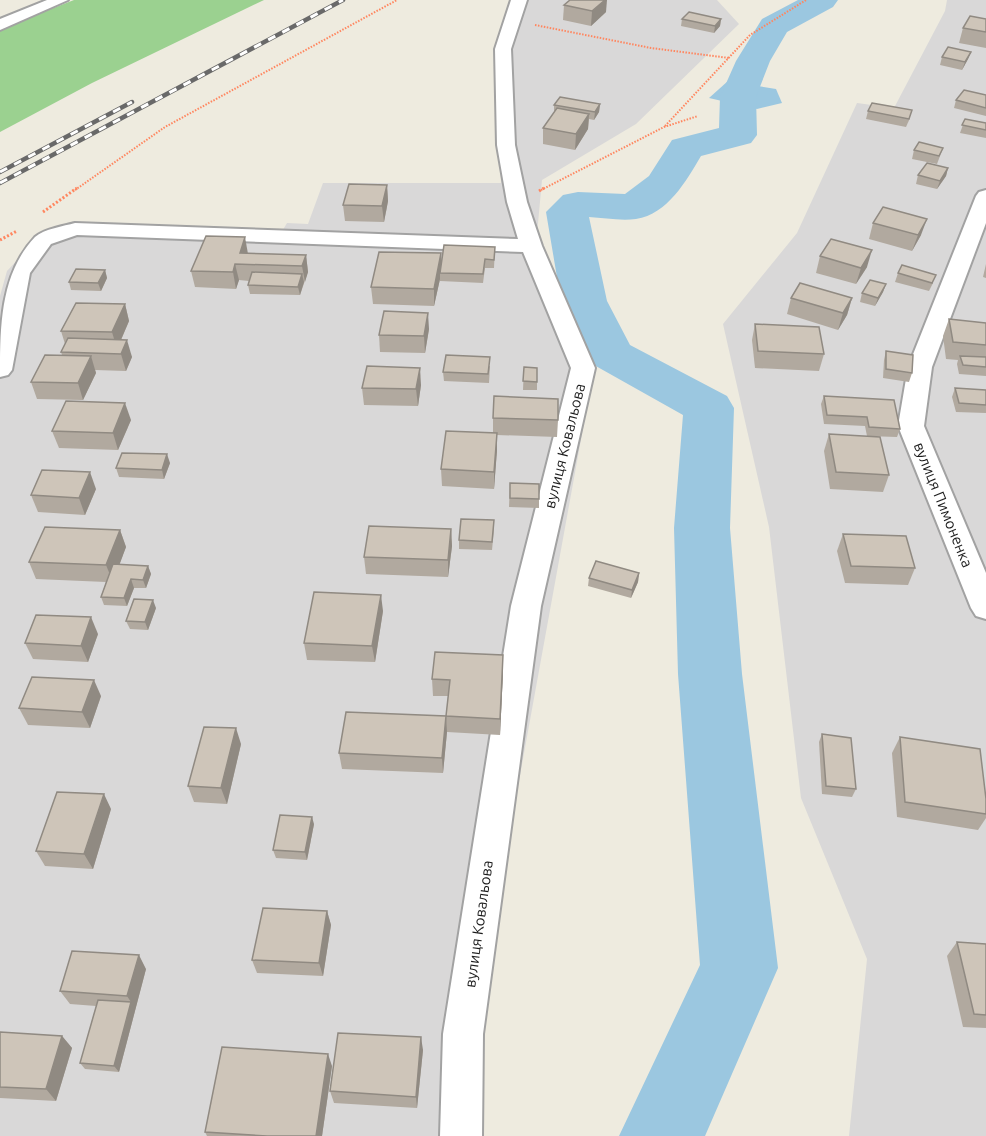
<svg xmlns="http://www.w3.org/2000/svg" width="986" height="1136" viewBox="0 0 986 1136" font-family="Ubuntu,sans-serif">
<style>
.residential{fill:#d9d8d8}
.forest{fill:#9bd190}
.water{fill:#9bc7e0}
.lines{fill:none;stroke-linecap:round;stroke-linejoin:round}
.river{fill:#9bc7e0;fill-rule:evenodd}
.street-casing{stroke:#a2a2a2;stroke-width:4}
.path-far1{stroke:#ff865f;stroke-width:2;stroke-dasharray:1.5 1.5;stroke-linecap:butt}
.path{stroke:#ff865f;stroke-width:3;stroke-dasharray:2 2;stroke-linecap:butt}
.street{fill:#fff;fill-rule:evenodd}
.rail-casing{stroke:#696969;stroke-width:4.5}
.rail{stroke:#fff;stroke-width:3;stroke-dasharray:8;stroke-linecap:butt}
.wall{fill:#b1a99f}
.shaded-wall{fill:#908a82}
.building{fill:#cec5b9;stroke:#908a82;stroke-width:1.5}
.labels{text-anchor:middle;stroke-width:4.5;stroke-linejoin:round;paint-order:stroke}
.street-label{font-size:15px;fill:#1b1b1b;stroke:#fff}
</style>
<rect width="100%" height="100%" fill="#eeebdf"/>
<g class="residential">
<polygon points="515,0 717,0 739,24 636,124 542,180 536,245 594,368 473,1034 473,1136 0,1136 0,296 7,271 41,235 281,233 287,223 308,224 323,183 501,183 495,48"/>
<polygon points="947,0 986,0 986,1136 849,1136 867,959 801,798 769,527 723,324 797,233 857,103 894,108 945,11"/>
</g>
<polygon class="forest" points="74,0 264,0 92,83 0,132 0,29"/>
<polygon class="water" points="728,81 776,89 782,103 757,109 709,98"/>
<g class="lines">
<path class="river" d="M798,0H838L833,7L787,32L770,61L756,97L757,135L751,143L701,156C686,181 668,214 636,219C621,221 604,218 589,217L607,301L630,345L727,396L734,408L730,528L742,674L778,968L705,1136H619L700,965L678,674L674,528L683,415L594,365L561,301L546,212L563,195L578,192L625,194L649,176L672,140L719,128L720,97L736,61L762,19Z"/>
<g class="street-casing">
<g id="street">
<polygon points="47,0 68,0 0,30 0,19"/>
<path d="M511,0H527L511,49L515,145L527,202L542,246L595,368L541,606L483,1034L482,1136H440L443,1034L511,606L571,368L523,252L77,235L51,244L30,273L12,370L8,375L0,377C0,327 0,274 35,237C44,229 64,226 75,223L518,239L507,202L497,145L495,49Z"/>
<polygon points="986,190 986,223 932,367 924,426 986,573 986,619 976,616 971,608 898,426 908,367 976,196 979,192"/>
</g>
</g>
<g class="path-far1">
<polyline points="535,25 651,48 729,58"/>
<polyline points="665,126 750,35 806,0"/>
<polyline points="75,190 165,127 397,0"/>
<polyline points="541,190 664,127 698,116"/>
</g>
<g class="path">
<polyline points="539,191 544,188"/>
<polyline points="43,212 77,188"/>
<polyline points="0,240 17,231"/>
</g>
<use href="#street" class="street"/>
<g class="rail-casing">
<g id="rail">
<polyline points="0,172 132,102"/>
<polyline points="0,183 343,0"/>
</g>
</g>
<use href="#rail" class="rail"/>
</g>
<g class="wall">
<polygon points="564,5 606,12 591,26 563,20"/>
<polygon points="682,19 721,19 720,26 714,33 681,26"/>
<polygon points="986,19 986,48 959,43 963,28"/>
<polygon points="971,52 968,59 962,70 940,65 942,57"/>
<polygon points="986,95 986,116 954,108 956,100"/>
<polygon points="600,104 599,112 594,120 589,119 588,129 575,150 543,144 543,128 554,113 554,105"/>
<polygon points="868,111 910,118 906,127 866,119"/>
<polygon points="965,119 986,123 986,138 960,133"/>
<polygon points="943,148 937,164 912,159 914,150"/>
<polygon points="948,168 946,176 937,189 916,184 918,175"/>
<polygon points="387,185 388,201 384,222 345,221 343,205"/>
<polygon points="873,223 921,235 912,251 869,239"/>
<polygon points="495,247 494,268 485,268 483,283 440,281 440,279 434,306 373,304 371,287 441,253 442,262"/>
<polygon points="248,253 306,255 308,272 300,295 250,294 248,285 249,281 239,280 236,289 195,287 191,271"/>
<polygon points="820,256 867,267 856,284 816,273"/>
<polygon points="986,264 986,278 983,277"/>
<polygon points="105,270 107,278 101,291 71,290 69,282"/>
<polygon points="898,273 933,283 929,291 895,282"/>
<polygon points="886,284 883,292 875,306 860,302 862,293"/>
<polygon points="791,298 852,298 847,315 838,330 787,314"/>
<polygon points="125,304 129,321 121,340 132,357 126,371 95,370 96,373 83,400 37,399 31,382 62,355 61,352 65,344 61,331"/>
<polygon points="949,319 986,323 986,376 959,374 957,364 958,360 946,359 943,336"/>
<polygon points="755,324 824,354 819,371 755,368 752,340"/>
<polygon points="429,329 425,353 380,352 379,335"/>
<polygon points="886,351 912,373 909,382 883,378 884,360"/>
<polygon points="490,366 489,383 444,381 443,372"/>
<polygon points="524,367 537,368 537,390 523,390"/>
<polygon points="421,385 418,406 364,405 362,388"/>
<polygon points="955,388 986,390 986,413 956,412 952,397"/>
<polygon points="824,396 900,429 897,437 867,436 865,426 824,424 821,404"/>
<polygon points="493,418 558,420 557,437 497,435 497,450 494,489 442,486 441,469 493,433"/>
<polygon points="131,420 118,450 59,448 52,431"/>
<polygon points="829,434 889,475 883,492 830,489 824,451"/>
<polygon points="170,463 164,479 119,477 116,468"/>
<polygon points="510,483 539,484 539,508 509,507"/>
<polygon points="96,489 85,515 38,512 31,495"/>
<polygon points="451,529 452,546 448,577 366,574 364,557"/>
<polygon points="494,529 492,550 459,549 459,540"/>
<polygon points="120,530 126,547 119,565 148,566 151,574 146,588 134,588 127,606 104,605 101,597 106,582 36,579 29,562"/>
<polygon points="843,534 915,568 908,585 845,583 837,551"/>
<polygon points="639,573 638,582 631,598 588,586 589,578"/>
<polygon points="156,608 148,630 130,629 126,621"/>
<polygon points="383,611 375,662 307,660 304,643"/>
<polygon points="98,634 88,662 33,659 25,643"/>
<polygon points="503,672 500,735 447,732 443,773 342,769 339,753 446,716 448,696 433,696 432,679"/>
<polygon points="101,696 90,728 28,725 19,708"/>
<polygon points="822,734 856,789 852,797 822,794 819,742"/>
<polygon points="900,737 986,799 986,818 978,830 897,817 892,753"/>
<polygon points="241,744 227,804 194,802 188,786"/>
<polygon points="111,809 93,869 45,866 36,851"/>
<polygon points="314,824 307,860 276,858 273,850"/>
<polygon points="327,911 331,925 323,976 257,973 252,960"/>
<polygon points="957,942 986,944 986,1028 963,1027 947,956"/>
<polygon points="146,969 119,1072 85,1069 80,1063 96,1006 70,1004 60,991"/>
<polygon points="0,1032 62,1036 72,1048 56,1101 0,1098"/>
<polygon points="423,1050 417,1108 334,1103 330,1091"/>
<polygon points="332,1066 322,1136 207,1136 205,1132"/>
</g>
<g class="shaded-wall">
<polygon points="605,0 607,0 606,12 591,26 592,11"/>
<polygon points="721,19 720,26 714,33 715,26"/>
<polygon points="971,52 968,59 962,70 965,62"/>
<polygon points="600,104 599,112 594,120 595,112"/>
<polygon points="589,114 588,129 575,150 576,134"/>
<polygon points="948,168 946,176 937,189 940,181"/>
<polygon points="387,185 388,201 384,222 382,206"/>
<polygon points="927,219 921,235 912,251 918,235"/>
<polygon points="245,237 248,254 240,253"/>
<polygon points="872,250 867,267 856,284 861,268"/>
<polygon points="441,253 442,270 440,273 440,279 434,306 434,289"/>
<polygon points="306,255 308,272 305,282 302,266"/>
<polygon points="235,264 239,280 236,289 233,272"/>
<polygon points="105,270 107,278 101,291 98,283"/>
<polygon points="302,274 304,282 300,295 298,287"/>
<polygon points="886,284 883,292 875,306 878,298"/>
<polygon points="852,298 847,315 838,330 843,313"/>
<polygon points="125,304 129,321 117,349 112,332"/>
<polygon points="428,313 429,329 425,353 424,336"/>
<polygon points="127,340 132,357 126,371 121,354"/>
<polygon points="91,356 96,373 83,400 78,383"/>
<polygon points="420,368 421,385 418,406 416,389"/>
<polygon points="125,403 131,420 118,450 113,433"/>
<polygon points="497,433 497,450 494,489 494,472"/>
<polygon points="167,454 170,463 164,479 162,470"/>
<polygon points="90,472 96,489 85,515 79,498"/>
<polygon points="451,529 452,546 448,577 448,560"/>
<polygon points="120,530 126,547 113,582 106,565"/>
<polygon points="148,566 151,574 146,588 143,580"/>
<polygon points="639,573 638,582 631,598 632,590"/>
<polygon points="131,579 134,588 127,606 124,598"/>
<polygon points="381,595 383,611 375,662 372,646"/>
<polygon points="153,600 156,608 148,630 145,622"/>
<polygon points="91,617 98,634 88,662 81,646"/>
<polygon points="503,655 503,672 500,735 500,719"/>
<polygon points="94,680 101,696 90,728 82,712"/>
<polygon points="446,716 447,732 443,773 442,758"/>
<polygon points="236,728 241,744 227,804 221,788"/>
<polygon points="104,794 111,809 93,869 84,854"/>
<polygon points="312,817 314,824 307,860 305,852"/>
<polygon points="327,911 331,925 323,976 319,963"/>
<polygon points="139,955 146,969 119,1072 114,1066 131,1002 127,996"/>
<polygon points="62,1036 72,1048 56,1101 46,1089"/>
<polygon points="421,1037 423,1050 417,1108 416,1097"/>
<polygon points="328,1054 332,1066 322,1136 316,1136"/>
</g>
<g class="building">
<polygon points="570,0 605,0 592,11 564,5"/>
<polygon points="689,12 721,19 715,26 682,19"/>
<polygon points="970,16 986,19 986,32 963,28"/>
<polygon points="948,47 971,52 965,62 942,57"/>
<polygon points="964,90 986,95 986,108 956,100"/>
<polygon points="560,97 600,104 595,112 554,105"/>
<polygon points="872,103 912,110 909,119 868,111"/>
<polygon points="557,108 589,114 576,134 543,128"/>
<polygon points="965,119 986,123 986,130 962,125"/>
<polygon points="919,142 943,148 939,156 914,150"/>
<polygon points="927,163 948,168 940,181 918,175"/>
<polygon points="349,184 387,185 382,206 343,205"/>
<polygon points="883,207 927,219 918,235 873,223"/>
<polygon points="206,236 245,237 240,253 306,255 302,266 235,264 233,272 191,271"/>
<polygon points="831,239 872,250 861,268 820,256"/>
<polygon points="444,245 495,247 494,260 485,259 483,274 440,273"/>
<polygon points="379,252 441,253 434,289 371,287"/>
<polygon points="902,265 936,275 932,283 898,273"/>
<polygon points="76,269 105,270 98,283 69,282"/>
<polygon points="252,272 302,274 298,287 248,285"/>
<polygon points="870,280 886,284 878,298 862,293"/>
<polygon points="800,283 852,298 843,313 791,298"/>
<polygon points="76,303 125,304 112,332 61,331"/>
<polygon points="384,311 428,313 424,336 379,335"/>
<polygon points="949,319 986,323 986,345 953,342"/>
<polygon points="755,324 819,327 824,354 758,351"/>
<polygon points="68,338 127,340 121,354 61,352"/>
<polygon points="886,351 913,355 912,373 886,369"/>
<polygon points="45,355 91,356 78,383 31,382"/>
<polygon points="446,355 490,357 488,374 443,372"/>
<polygon points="960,356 986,357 986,367 963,365"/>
<polygon points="367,366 420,368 416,389 362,388"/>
<polygon points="524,367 537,368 537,382 523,381"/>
<polygon points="955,388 986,390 986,405 959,403"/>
<polygon points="494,396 558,399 558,420 493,418"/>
<polygon points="824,396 894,400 900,429 869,427 867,417 827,415"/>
<polygon points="66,401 125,403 113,433 52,431"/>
<polygon points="446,431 497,433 494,472 441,469"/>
<polygon points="829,434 880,437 889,475 836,472"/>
<polygon points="122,453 167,454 162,470 116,468"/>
<polygon points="42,470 90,472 79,498 31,495"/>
<polygon points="510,483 539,484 539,499 510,498"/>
<polygon points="461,519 494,520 492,542 459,540"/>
<polygon points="369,526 451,529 448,560 364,557"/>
<polygon points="45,527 120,530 106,565 29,562"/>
<polygon points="843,534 906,536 915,568 851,566"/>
<polygon points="596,561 639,573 632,590 589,578"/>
<polygon points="113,564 148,566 143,580 131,579 124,598 101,597"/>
<polygon points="314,592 381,595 372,646 304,643"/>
<polygon points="134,599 153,600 145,622 126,621"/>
<polygon points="36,615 91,617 81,646 25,643"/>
<polygon points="435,652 503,655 500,719 446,716 450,680 432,679"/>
<polygon points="32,677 94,680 82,712 19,708"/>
<polygon points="346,712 446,716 442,758 339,753"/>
<polygon points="204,727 236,728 221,788 188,786"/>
<polygon points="822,734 851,738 856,789 826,786"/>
<polygon points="900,737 980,749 986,799 986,814 905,802"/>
<polygon points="57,792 104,794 84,854 36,851"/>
<polygon points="280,815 312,817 305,852 273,850"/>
<polygon points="263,908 327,911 319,963 252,960"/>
<polygon points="957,942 986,944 986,1015 974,1014"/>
<polygon points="72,951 139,955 127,996 60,991"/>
<polygon points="98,1000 131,1002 114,1066 80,1063"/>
<polygon points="0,1032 62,1036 46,1089 0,1087"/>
<polygon points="338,1033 421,1037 416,1097 330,1091"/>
<polygon points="222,1047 328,1054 316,1136 267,1136 205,1132"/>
</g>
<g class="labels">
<g class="street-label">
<text transform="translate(565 446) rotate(-76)" y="5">вулиця Ковальова</text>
<text transform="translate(943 505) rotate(68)" y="5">вулиця Пимоненка</text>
<text transform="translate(479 924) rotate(-82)" y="5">вулиця Ковальова</text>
</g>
</g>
</svg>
